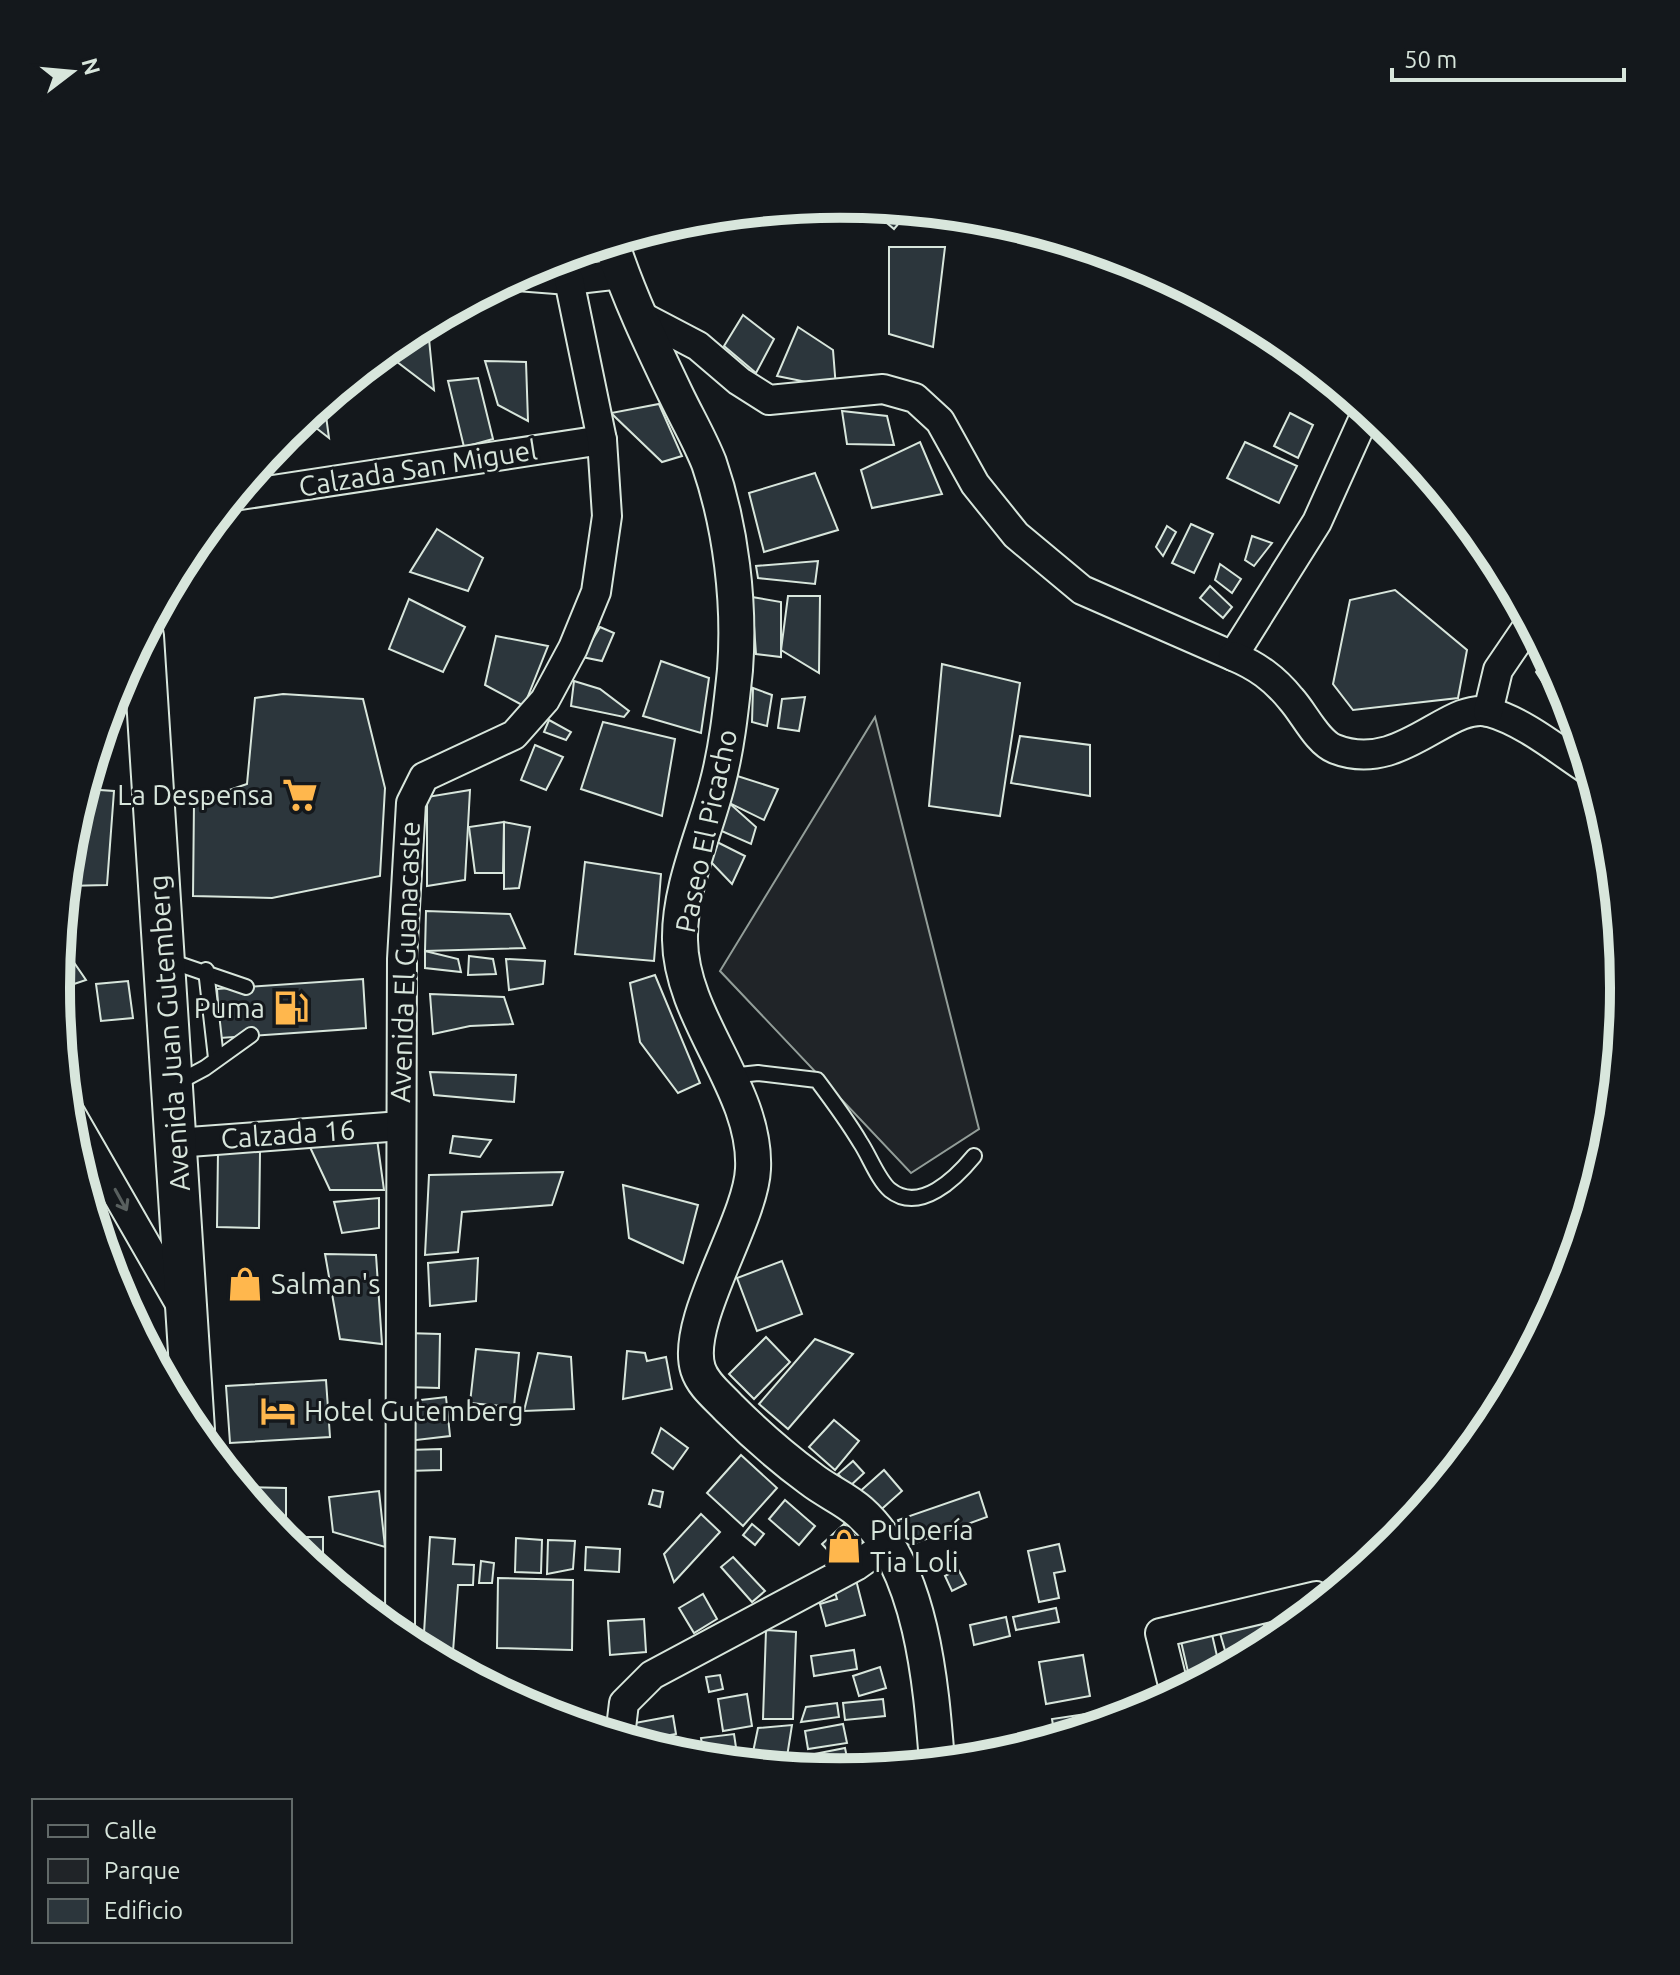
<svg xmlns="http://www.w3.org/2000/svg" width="1680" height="1975" viewBox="0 0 1680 1975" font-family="Ubuntu,sans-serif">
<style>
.green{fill:#202428;stroke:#939e99;stroke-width:2}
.building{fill:#2c363c;stroke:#d8e6dc;stroke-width:2}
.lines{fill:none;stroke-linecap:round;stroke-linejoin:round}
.service-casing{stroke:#d8e6dc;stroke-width:18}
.minor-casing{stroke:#d8e6dc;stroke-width:32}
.tertiary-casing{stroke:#d8e6dc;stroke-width:38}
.secondary-casing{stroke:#d8e6dc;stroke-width:44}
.service{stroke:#14181c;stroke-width:14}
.minor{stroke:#14181c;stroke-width:28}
.tertiary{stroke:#14181c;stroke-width:34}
.secondary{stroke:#14181c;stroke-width:40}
.oneway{stroke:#59605f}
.labels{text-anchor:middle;stroke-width:6;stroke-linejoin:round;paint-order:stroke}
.street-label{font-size:28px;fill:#d8e6dc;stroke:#14181c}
.poi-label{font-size:28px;fill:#d8e6dc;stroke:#14181c;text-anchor:start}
.rim{fill:none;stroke:#d8e6dc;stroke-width:10}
</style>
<rect width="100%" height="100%" fill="#14181c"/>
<polygon class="green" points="875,717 979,1129 911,1173 720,971"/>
<g class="building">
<polygon points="867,206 910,210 894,229"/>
<polygon points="759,211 762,218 636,244 634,235 687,218"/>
<polygon points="598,246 601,263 560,263 560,257"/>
<polygon points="889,247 945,247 933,347 889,334"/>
<polygon points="743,315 774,339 756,373 724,346"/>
<polygon points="798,327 833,350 836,388 777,376"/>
<polygon points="412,331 429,339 434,390 384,352"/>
<polygon points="485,361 526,362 528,421 498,405"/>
<polygon points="478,378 493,439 464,447 448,381"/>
<polygon points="324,401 329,438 311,424 310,413"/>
<polygon points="659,404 682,456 662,462 611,413"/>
<polygon points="842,411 887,416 894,445 847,444"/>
<polygon points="1290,413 1313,425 1298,458 1274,446"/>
<polygon points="920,442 942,494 872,508 861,470"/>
<polygon points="1245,442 1297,466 1279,503 1227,478"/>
<polygon points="815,473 838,530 764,552 749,493"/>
<polygon points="1191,524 1213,534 1194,573 1172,563"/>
<polygon points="1167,526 1176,532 1163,556 1156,547"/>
<polygon points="437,529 483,558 468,591 410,572"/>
<polygon points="1252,536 1272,543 1254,566 1245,560"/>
<polygon points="818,561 815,584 758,578 756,566"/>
<polygon points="1220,564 1241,579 1232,593 1215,580"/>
<polygon points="1210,586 1232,607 1223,618 1200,598"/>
<polygon points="1395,590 1467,650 1458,698 1353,710 1333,684 1350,600"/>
<polygon points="788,596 820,596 819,673 781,650"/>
<polygon points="752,597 781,602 781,657 756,654"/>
<polygon points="409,599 465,627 443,672 389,649"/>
<polygon points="600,627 614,633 602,661 582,657"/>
<polygon points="496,636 548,646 524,706 485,685"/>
<polygon points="1547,655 1559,682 1545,686 1536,672"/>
<polygon points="661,661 709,678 701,733 643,716"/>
<polygon points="942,664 1020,683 1000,816 929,806"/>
<polygon points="574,681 600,689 629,711 624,717 571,706"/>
<polygon points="753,688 772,695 767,726 752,722"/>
<polygon points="283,694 363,699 385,788 380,876 272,898 193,896 194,802 247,784 255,698"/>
<polygon points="805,697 799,731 778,728 782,699"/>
<polygon points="549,720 571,732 566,740 544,732"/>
<polygon points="603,722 675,739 662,816 581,789"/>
<polygon points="1020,736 1090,745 1090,796 1011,783"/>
<polygon points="535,745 563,757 546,790 521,780"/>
<polygon points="731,774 778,789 764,820 723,800"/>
<polygon points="85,789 114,791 107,885 66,886 71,834"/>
<polygon points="470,790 465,880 427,886 427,797"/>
<polygon points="728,802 756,827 751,844 717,829"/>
<polygon points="504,822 503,873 475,873 469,827"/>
<polygon points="504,822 530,827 519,888 504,889"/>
<polygon points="711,839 745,856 732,884 711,862"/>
<polygon points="585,862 661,874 654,961 575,954"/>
<polygon points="426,911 510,914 525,948 425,951"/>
<polygon points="60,942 86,980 56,990 56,987"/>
<polygon points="425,951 458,959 461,972 425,968"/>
<polygon points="469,956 493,959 496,974 468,975"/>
<polygon points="506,959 545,961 543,984 509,990"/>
<polygon points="655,975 700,1083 678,1093 640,1042 630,983"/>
<polygon points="363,979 366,1028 220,1038 217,989"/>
<polygon points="128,981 133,1018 101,1021 96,984"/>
<polygon points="430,994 504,997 513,1024 470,1026 433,1034"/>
<polygon points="430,1072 516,1075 514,1102 434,1095"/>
<polygon points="453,1136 491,1140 480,1157 450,1153"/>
<polygon points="377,1139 384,1190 330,1190 309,1145"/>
<polygon points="218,1151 260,1152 259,1228 217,1227"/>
<polygon points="563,1172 552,1205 462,1212 458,1252 425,1255 429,1175"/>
<polygon points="623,1185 698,1205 683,1263 629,1238"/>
<polygon points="379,1198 379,1228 342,1233 334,1202"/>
<polygon points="92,1208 113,1239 103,1246"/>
<polygon points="325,1254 376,1255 382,1344 340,1339"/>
<polygon points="478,1258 476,1301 430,1306 428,1263"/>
<polygon points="782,1261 802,1314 757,1331 737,1278"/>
<polygon points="130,1314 140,1314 141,1334"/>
<polygon points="406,1333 440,1334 439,1388 406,1387"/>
<polygon points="766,1337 790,1362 754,1399 729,1374"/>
<polygon points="815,1339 853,1354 788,1429 759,1404"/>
<polygon points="476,1349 519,1353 514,1407 470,1403"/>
<polygon points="627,1351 645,1353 647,1361 666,1357 672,1389 623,1399"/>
<polygon points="538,1353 571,1357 574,1409 524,1411"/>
<polygon points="326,1380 330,1437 230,1443 226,1386"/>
<polygon points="446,1397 450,1436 408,1441 404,1402"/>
<polygon points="834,1420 859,1441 835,1470 809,1447"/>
<polygon points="661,1428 688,1448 673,1469 652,1453"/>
<polygon points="441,1449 441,1470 408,1471 408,1450"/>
<polygon points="741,1455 777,1488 743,1526 707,1493"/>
<polygon points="853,1461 864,1473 849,1487 838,1474"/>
<polygon points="884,1470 902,1491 875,1515 857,1494"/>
<polygon points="241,1487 286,1488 286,1537 323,1537 323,1571 285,1542"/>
<polygon points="653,1490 663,1492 660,1507 649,1504"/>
<polygon points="379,1491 385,1547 333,1532 329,1497"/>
<polygon points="979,1492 987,1517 907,1546 898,1520"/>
<polygon points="785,1500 815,1526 799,1545 769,1519"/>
<polygon points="701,1514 720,1532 674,1582 664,1554"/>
<polygon points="752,1524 764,1534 755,1545 743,1535"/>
<polygon points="844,1524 865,1547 843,1567 822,1544"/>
<polygon points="430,1537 455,1539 453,1564 474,1565 473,1585 458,1585 452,1665 423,1649"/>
<polygon points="516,1538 542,1540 541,1573 515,1572"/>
<polygon points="548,1540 575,1541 573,1569 547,1574"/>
<polygon points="1059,1544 1065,1571 1054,1573 1059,1598 1039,1602 1028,1551"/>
<polygon points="586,1547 620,1549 619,1572 585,1570"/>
<polygon points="733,1557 765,1591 752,1602 721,1567"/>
<polygon points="481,1561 494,1563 492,1583 479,1583"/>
<polygon points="958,1569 966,1584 952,1591 945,1576"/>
<polygon points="855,1576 865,1615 826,1626 820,1604 837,1599 832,1582"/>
<polygon points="498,1578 573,1580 572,1650 497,1648"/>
<polygon points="703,1594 717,1619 694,1633 679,1608"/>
<polygon points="1305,1606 1306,1614 1277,1638 1275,1608"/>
<polygon points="1056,1608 1059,1622 1016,1630 1013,1617"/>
<polygon points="1260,1610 1269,1643 1229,1664 1217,1623"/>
<polygon points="1006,1617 1010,1636 974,1645 970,1625"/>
<polygon points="644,1619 646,1652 610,1655 608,1621"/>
<polygon points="766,1630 796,1632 793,1719 763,1719"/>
<polygon points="1211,1630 1220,1669 1191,1685 1180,1637"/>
<polygon points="854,1650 857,1669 814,1676 811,1656"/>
<polygon points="1083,1655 1090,1696 1046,1704 1039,1662"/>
<polygon points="880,1667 886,1688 859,1696 853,1676"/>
<polygon points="720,1675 723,1689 709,1692 706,1677"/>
<polygon points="747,1694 752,1726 723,1731 718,1699"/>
<polygon points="883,1699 885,1716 845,1720 843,1703"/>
<polygon points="837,1703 839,1717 801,1722 806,1707"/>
<polygon points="1093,1713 1094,1726 1055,1738 1052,1719"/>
<polygon points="673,1716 676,1734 635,1741 626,1738 624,1725"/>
<polygon points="843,1724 847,1743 808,1749 805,1731"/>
<polygon points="792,1725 786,1763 752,1757 758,1728"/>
<polygon points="734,1734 738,1761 704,1758 701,1738"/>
<polygon points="845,1748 849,1767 829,1770 796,1767 794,1758"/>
</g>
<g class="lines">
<g class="service-casing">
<g id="service">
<polyline points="1305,368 1307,362"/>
<polyline points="167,960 246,987"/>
<polyline points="206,970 216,1058"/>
<path d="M730,1076L758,1073L817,1080C832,1100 847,1120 860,1142C869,1155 878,1180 890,1190C920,1214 956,1178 974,1156"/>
<polyline points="175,1084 205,1068 251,1035"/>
</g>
</g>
<g class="minor-casing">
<g id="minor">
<polyline points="517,276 569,280 621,274"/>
<polyline points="637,314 698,346 739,381 769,400 883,389 915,398 940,421 975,484 1016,535 1082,590 1233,656 1317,522 1367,411"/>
<polyline points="234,496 602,440"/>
<path d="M1233,656C1257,666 1274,678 1291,699C1304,713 1317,742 1335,749C1401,775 1448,701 1489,712C1525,722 1559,751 1590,771"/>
<polyline points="1488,712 1498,670 1530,623"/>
<polyline points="68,1109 183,1309"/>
<polyline points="176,1143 401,1126"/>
<polyline points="400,1636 402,959 411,803 424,777 514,735 545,700 573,648 596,592 607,516 602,440 569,280"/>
<polyline points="1175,1693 1160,1633 1316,1596 1322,1602"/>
<polyline points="620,1736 624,1703 652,1675 856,1566 887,1544"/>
</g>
</g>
<g class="tertiary-casing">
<path id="tertiary" d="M611,242C628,295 652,345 676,395C687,418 700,440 709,463C731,527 740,603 735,670C731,708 727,748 717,785C704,835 679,888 680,940C681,1020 757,1089 753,1169C751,1221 683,1321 698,1369C703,1385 718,1396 729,1408C755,1434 781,1457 811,1479C826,1491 846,1499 860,1512C922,1567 931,1684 937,1762"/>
</g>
<g class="secondary-casing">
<polyline id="secondary" points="143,636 194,1430"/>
</g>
<use href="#service" class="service"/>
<use href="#minor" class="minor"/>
<use href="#tertiary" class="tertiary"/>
<use href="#secondary" class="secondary"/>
</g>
<defs><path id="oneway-shaft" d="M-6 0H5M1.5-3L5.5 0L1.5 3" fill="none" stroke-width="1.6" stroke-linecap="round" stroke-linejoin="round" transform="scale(2)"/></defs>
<use class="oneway" href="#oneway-shaft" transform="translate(121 1200) rotate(61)"/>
<defs>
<g id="supermarket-bare" transform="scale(2.76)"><path d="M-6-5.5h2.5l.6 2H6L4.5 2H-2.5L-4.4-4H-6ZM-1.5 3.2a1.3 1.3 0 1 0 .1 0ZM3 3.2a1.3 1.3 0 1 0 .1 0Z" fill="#ffb74d" stroke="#14181c" stroke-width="2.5" paint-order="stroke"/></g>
<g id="fuel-bare" transform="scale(2.76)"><path d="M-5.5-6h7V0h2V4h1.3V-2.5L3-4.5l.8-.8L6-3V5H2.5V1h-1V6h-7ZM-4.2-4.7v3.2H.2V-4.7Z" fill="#ffb74d" stroke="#14181c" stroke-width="2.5" paint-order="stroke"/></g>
<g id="shop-bare" transform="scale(2.76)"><path d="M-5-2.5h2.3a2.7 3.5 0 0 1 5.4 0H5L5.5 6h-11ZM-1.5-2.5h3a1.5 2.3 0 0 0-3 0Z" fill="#ffb74d" stroke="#14181c" stroke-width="2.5" paint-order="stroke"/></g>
<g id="hotel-bare" transform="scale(2.76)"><path d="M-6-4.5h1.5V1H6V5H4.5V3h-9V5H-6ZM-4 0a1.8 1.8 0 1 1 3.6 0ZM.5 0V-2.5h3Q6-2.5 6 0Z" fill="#ffb74d" stroke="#14181c" stroke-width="2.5" paint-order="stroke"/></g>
</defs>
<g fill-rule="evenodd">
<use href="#supermarket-bare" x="300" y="795"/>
<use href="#fuel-bare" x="291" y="1008"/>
<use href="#shop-bare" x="245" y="1284"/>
<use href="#hotel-bare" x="278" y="1411"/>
<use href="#shop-bare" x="844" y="1546"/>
</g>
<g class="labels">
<g class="street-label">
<text transform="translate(418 468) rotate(-9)" y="10">Calzada San Miguel</text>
<text transform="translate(706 831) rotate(-78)" y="10">Paseo El Picacho</text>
<text transform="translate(405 962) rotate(-88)" y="10">Avenida El Guanacaste</text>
<text transform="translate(169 1033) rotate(-94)" y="10">Avenida Juan Gutemberg</text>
<text transform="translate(288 1134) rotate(-4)" y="10">Calzada 16</text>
</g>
<g class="poi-label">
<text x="274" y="805" text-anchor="end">La Despensa</text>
<text x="265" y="1018" text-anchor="end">Puma</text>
<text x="271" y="1294">Salman's</text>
<text x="304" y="1421">Hotel Gutemberg</text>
<text x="870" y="1540">Pulpería<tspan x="870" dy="32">Tia Loli</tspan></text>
</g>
</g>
<path d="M0 0H1680V1975H0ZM70 988a770 770 0 1 1 1540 0a770 770 0 1 1-1540 0Z" fill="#14181c" fill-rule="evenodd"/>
<path class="rim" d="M70 988a770 770 0 1 1 1540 0a770 770 0 1 1-1540 0Z"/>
<rect x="32" y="1799" width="260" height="144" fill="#14181c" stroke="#626a69" stroke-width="2"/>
<rect x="48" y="1825" width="40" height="12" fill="#14181c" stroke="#626a69" stroke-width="2"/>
<text x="104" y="1839" font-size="24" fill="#d8e6dc">Calle</text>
<rect x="48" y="1859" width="40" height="24" fill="#202428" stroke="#626a69" stroke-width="2"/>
<text x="104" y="1879" font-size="24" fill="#d8e6dc">Parque</text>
<rect x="48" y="1899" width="40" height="24" fill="#2c363c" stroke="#626a69" stroke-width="2"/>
<text x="104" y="1919" font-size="24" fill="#d8e6dc">Edificio</text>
<g transform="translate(72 72) rotate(74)" stroke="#14181c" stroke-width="6" paint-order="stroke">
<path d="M0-6L14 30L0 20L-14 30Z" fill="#d8e6dc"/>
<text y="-12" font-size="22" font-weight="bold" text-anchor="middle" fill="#d8e6dc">N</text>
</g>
<path d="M1392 68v12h232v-12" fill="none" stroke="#d8e6dc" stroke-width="4"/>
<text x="1404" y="68" font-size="24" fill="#d8e6dc" stroke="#14181c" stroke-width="6" paint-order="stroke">50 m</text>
</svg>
